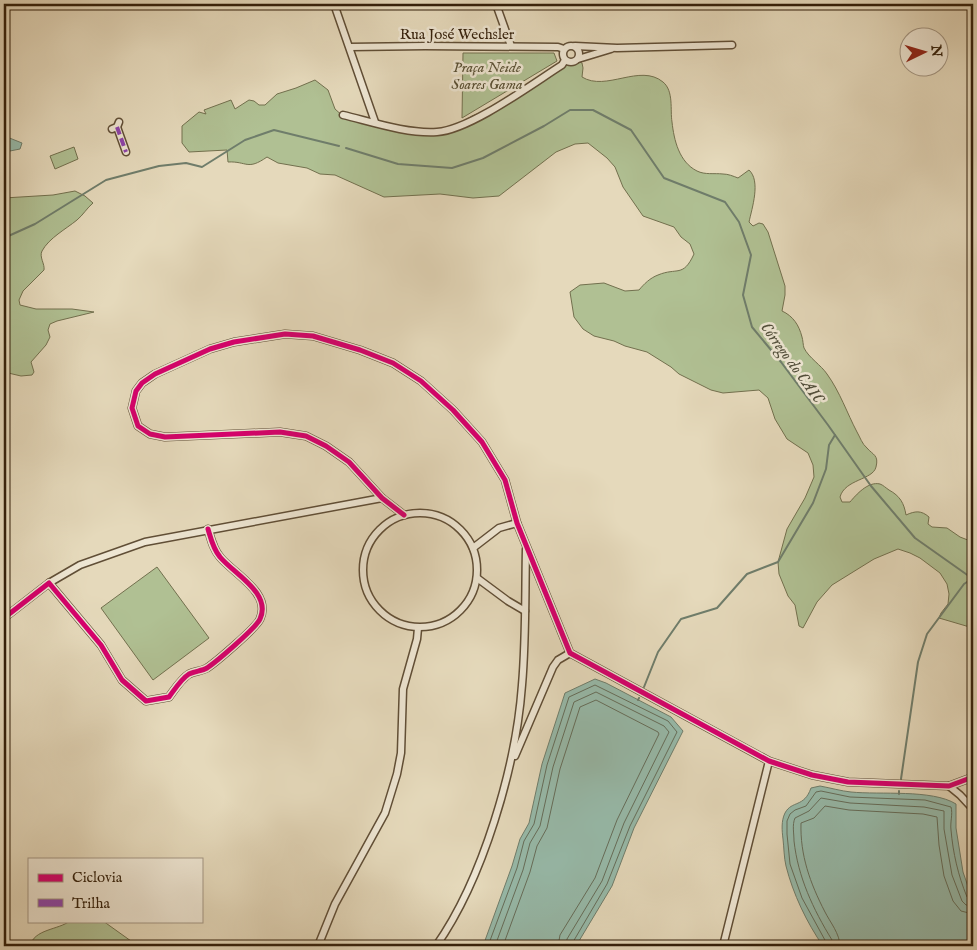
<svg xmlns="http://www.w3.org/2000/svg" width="977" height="950" viewBox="0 0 977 950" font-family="'IM FELL English',serif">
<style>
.green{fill:#b0c093;stroke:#72704e}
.water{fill:#97bbab;stroke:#6f7d6b}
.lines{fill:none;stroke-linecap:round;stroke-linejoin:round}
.shore{stroke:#656d5a;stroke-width:1}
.stream{stroke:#6f7d6b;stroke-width:2}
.street-casing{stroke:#604e36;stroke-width:9}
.street{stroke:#eee6d3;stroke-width:6}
.quiet{stroke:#8e44ad;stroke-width:4;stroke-dasharray:8 4;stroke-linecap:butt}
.cycleway-casing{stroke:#eee6d3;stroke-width:8}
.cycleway{stroke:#d6006c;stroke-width:5}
.labels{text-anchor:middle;stroke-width:5;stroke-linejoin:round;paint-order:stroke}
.street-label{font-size:15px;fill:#331f0a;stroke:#eee6d3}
.park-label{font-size:15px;font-style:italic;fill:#584f33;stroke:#eee6d3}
.water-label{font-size:16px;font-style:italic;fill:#514e3a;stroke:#eee6d3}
</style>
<rect width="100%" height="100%" fill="#e5d9bb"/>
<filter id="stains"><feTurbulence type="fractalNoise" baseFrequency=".004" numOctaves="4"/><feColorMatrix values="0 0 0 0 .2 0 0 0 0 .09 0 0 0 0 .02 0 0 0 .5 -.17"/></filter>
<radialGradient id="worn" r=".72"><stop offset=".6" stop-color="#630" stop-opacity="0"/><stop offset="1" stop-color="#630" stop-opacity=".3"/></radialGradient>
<g class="green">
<polygon points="463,53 554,53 557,61 462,118"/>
<path d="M570,60H576L582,63L583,68L582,77C606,92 640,63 663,82C674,91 670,110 672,122C674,140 679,162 697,171C705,175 714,173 723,174C728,174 733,176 738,178L749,170C761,181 752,208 749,222L753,226L759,223L763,224L768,232L785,286V295L782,311C793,316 799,325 802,337C803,340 803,345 804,348C809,358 821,365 827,374C840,392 847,413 857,432C860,437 862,444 867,448C873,455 879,455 876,467C873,480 845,479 840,497L842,502H850C856,495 868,481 880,484C883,485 886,488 889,490C900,496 904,503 906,515C915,511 921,510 929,517L928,524L932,527L947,528L960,537L973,542V628L939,618L941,613L948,604L949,594L947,584L940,573L920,558L910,553L898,549L874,559L832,585L817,602L803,628L799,626L795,605L788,596L779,574L778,562L787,529L805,498L814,477L813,465L808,453L787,439L775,419L768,398L759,390L723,393L711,390L679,374L671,367L647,352L625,346L614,341L594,336L583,329L574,317L570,292L580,285L604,283L625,291L639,290C644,284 650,278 658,275C677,267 683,278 694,254L690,244L681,237L674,227L643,216L623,187L615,167L607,158L588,143L575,144L556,152L499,196L473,198L440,194L384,197L335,175L320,174L307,168L278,163L267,157C247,171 247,161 228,162L227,150L189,152L182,143V126L199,112L206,114L204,110L231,100L235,109L249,100L254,101L259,105H265L277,94L296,88L315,80L328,90L335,109L344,117L377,127L414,134L452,129L472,116L517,98Z"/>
<polygon points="74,147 78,159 55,169 50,156"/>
<path d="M75,191L85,196L93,203C87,208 83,215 77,220C66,229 49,238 42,251C39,257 45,264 44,270L23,291L19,300L20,305L36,309H72L94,312L57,321L50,324L48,330L50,337L46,345L31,362L34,372L32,375L21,376L4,372V198L53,195Z"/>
<polygon points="157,567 209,638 153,680 101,608"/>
<path d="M70,921H103L138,946H30C34,929 58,930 70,921Z"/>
</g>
<g class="water">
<polygon points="7,137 22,143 20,149 10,151 4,143"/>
<polygon points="595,679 606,683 671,717 683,731 634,828 612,886 576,946 483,946 512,866 520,839 529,823 542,764 565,693"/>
<path d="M820,786C831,788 841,791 851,792C880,795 932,789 956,804V828L963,872L973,901V946H823C807,923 793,894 786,866C784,858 784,848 783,839C782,831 781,821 785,813C792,800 804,808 811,788Z"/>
</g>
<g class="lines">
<g class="shore">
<polyline points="488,946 517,868 524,841 534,824 547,765 569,697 595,685 668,721 677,732 630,826 607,884 573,942 572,946"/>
<polyline points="495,946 523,870 530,843 540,826 553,767 574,702 596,692 664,726 669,732 624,823 602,881 567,939 566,946"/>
<polyline points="503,946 530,872 537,846 547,828 560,769 580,707 596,700 658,732 659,734 617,820 595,878 560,935 558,946"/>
<path d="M827,946L826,942L802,898L790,864L787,834V821L790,814L795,810L806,806L816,792L821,791L850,797L925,800L951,807C953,814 950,822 951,830C953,853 958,875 967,897L973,900"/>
<path d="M833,946L832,940C813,909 798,877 794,841C794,833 792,825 795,818L809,811L821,798L850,803L924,807L944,811V829L952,875L962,901L966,905L973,906"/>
<path d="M840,946C840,934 830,922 825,912C810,883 800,855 801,823L814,818L825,806L849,810L923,814L937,817L939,845L944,876L953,901L961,911L973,914"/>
</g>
<g class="stream">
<polyline points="346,148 398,164 452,168 483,158 544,126 570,110 593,110 631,130 664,178 725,202 739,222 751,255 743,295 752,327 781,362 828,425 871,486 915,538 973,579"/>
<polyline points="4,238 35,224 106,180 159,166 186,163 202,167 245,140 274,130 339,146"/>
<polyline points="644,687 658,652 681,619 717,608 747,574 778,562 813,503 826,469 829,445 835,435"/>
<polyline points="638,700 639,698"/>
<polyline points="901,779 918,662 927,634 964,584 973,578"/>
<polyline points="899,794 899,791"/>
</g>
<g class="street-casing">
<g id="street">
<polyline points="334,4 375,122"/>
<polyline points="496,4 511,46"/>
<circle cx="571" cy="54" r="8"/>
<polyline points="575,46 617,48 732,45"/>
<polyline points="350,47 425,46 558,47 564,49"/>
<polyline points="578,59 611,49"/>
<path d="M343,115C372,122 407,134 437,132C470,130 532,84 562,65L565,60"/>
<polyline points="117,127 126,152"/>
<polyline points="112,129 117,127 119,122"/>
<circle cx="420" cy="570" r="57"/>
<polyline points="404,515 382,498 349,462 326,446 306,436 280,432 165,437 150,434 138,426 132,408 136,391 142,383 155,374 210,349 234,342 285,334 313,336 360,350 393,363 421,381 453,410 482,442 505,480 517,523 570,653 769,761 812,775 848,782 949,786 973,777"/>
<polyline points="473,548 499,528 517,523"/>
<polyline points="477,578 508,601 525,611"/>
<polyline points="49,583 80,565 145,542 382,498"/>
<path d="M4,618L49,583L101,645L122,680L146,701L169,697C175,689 181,679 189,674C195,671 202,671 207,668C216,662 256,628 260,619C272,593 234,574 220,557C213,549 211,539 208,529"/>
<polyline points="515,756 553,667 558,660 570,653"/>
<polyline points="949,786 960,795 973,809"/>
<polyline points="318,946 335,904 385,813 397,774 401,753 403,689 417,639 418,628"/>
<path d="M436,946C483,879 516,767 522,685C526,640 525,594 526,549"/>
<polyline points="723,946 769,761"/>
</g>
</g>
<use href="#street" class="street"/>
<polyline class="quiet" points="117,127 126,152"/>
<g class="cycleway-casing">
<g id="cycleway">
<polyline points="404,515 382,498 349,462 326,446 306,436 280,432 165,437 150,434 138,426 132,408 136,391 142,383 155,374 210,349 234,342 285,334 313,336 360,350 393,363 421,381 453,410 482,442 505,480 517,523 570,653 769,761 812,775 848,782 949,786 973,777"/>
<path d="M4,618L49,583L101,645L122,680L146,701L169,697C175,689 181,679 189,674C195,671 202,671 207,668C216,662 256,628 260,619C272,593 234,574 220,557C213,549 211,539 208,529"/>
</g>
</g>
<use href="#cycleway" class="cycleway"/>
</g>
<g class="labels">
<g class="street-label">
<text x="457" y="39">Rua José Wechsler</text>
</g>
<g class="park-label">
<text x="487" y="72">Praça Neide<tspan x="487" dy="17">Soares Gama</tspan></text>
</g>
<g class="water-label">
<text transform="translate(793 362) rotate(54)" y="6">Córrego do CAIC</text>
</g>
</g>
<rect width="977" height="950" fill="none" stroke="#e5d9bb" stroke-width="20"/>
<rect x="5" y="5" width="967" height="940" fill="none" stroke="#331f0a" stroke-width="2.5"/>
<rect x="10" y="10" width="957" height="930" fill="none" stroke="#331f0a"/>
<rect x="28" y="858" width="175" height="65" fill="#eee6d3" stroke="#a39683"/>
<rect x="38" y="874" width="25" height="8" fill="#d6006c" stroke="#a39683"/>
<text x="72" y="882" font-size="15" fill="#331f0a">Ciclovia</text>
<rect x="38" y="899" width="25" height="8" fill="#8e44ad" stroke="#a39683"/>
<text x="72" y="908" font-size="15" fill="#331f0a">Trilha</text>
<g transform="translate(924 52) rotate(85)"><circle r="24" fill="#eee6d3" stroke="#a39683"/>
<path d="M0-4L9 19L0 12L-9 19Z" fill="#8f2418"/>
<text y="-8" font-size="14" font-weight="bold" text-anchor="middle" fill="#331f0a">N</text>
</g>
<rect width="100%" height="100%" filter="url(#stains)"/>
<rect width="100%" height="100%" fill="url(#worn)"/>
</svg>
